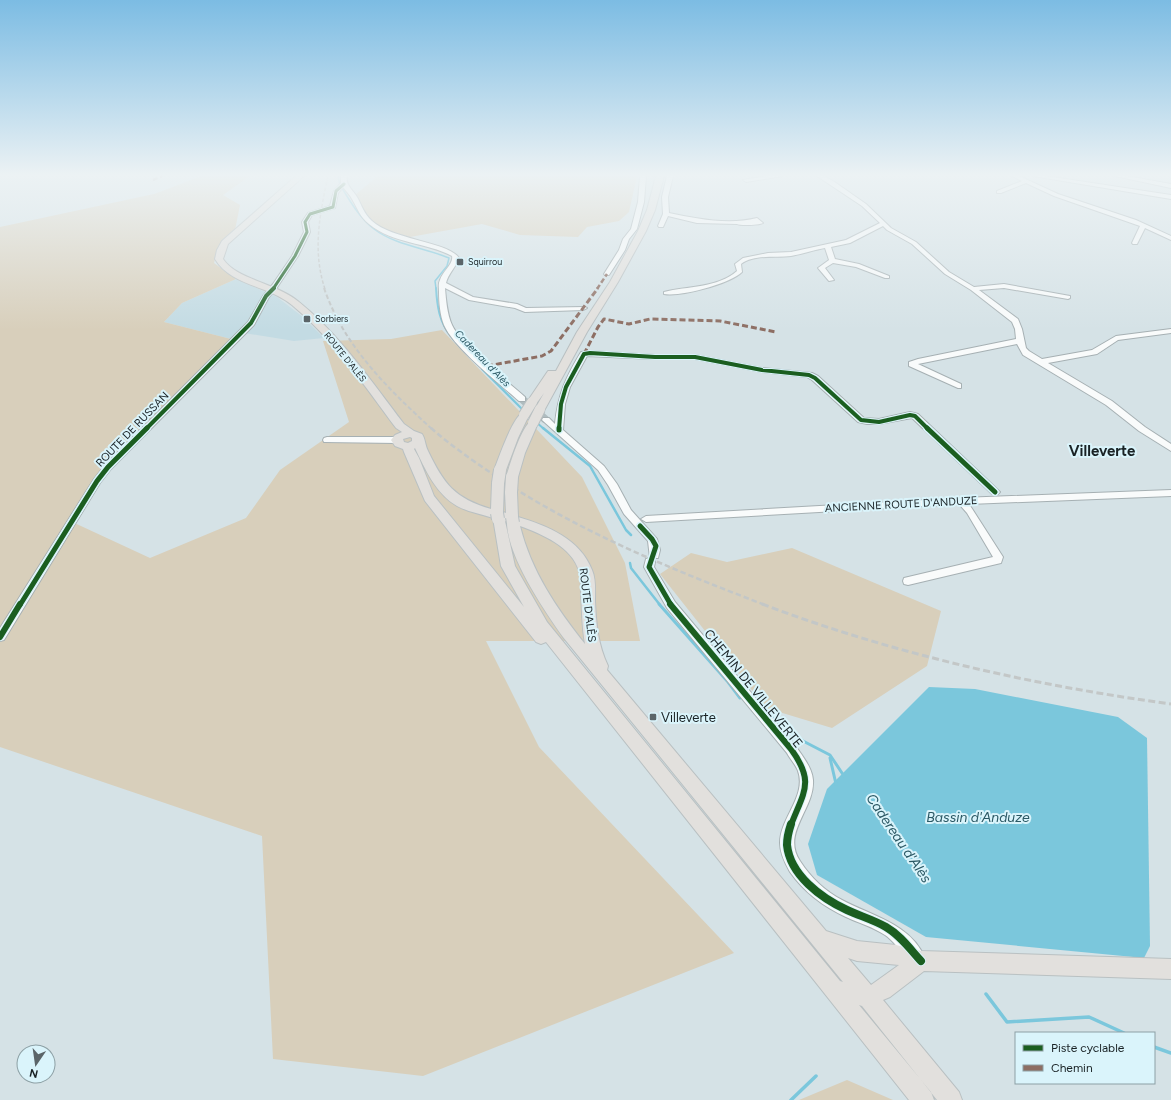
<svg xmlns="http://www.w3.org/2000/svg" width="1171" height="1100" viewBox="0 0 1171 1100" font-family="Figtree,sans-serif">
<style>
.built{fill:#c3dbe3}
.green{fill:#d8cfbb}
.water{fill:#7bc7dc}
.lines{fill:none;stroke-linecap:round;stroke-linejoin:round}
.stream-far4{stroke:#7bc7dc;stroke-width:1.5}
.stream-far3{stroke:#7bc7dc;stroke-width:2}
.stream-far2{stroke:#7bc7dc;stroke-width:2.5}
.stream-far1{stroke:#7bc7dc;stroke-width:3}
.stream{stroke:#7bc7dc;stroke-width:3.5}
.minor-tunnel{stroke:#afbcbf;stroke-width:8;stroke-dasharray:8 4;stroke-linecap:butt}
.minor-casing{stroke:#a6b0b3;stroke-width:2}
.major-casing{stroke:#b9c0c2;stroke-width:2}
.minor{fill:#f9fbfb;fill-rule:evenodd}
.major{fill:#e2e0dd;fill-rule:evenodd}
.rail-far3{stroke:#c3c7c7;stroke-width:1.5;stroke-dasharray:3.5 2;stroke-linecap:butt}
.rail-far2{stroke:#c3c7c7;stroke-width:2;stroke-dasharray:4.5 2.5;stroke-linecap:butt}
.rail-far1{stroke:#c3c7c7;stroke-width:2.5;stroke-dasharray:5.5 3;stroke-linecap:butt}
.rail{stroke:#c3c7c7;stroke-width:3;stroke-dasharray:7 3.5;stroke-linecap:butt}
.major-bridge-far1-casing{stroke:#b9c0c2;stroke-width:12;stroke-linecap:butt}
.major-bridge-casing{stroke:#b9c0c2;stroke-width:14;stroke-linecap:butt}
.major-bridge-far1{stroke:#e2e0dd;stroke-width:10}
.major-bridge{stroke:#e2e0dd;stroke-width:12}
.quiet-far1{stroke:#8d6e63;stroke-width:2.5;stroke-dasharray:5 2.5;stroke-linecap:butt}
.quiet{stroke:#8d6e63;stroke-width:3;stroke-dasharray:6 3;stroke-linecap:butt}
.cycleway-far4-casing{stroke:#daf4fb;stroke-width:4.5}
.cycleway-far3-casing{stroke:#daf4fb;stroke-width:6}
.cycleway-far2-casing{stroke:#daf4fb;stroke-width:8}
.cycleway-far1-casing{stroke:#daf4fb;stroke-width:8}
.cycleway-casing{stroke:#daf4fb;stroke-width:10}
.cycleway-far4{stroke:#1b5e20;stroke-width:3}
.cycleway-far3{stroke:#1b5e20;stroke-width:4}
.cycleway-far2{stroke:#1b5e20;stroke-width:5}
.cycleway-far1{stroke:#1b5e20;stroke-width:6}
.cycleway{stroke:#1b5e20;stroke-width:8}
.poi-dot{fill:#5b6569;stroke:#daf4fb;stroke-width:1.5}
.labels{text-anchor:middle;stroke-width:4;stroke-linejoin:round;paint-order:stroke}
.far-poi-label{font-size:9px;fill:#192225;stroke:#daf4fb;text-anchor:start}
.far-street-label{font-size:9px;fill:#192225;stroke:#daf4fb}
.far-water-label{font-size:10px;font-style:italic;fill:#2b5864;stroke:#daf4fb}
.street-label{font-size:11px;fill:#192225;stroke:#daf4fb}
.near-street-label{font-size:13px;fill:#192225;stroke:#daf4fb}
.near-poi-label{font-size:13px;fill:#192225;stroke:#daf4fb;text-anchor:start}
.near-water-label{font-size:14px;font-style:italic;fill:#2b5864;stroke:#daf4fb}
.district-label{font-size:15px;font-weight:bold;fill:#192225;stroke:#daf4fb}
</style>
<rect width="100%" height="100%" fill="#d5e2e6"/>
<polygon class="built" points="236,279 277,297 303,317 324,338 294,341 244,333 231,339 164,322 182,303"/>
<g class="green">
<polygon points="202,176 250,176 223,195 240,205 234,235 219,245 214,263 236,279 182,303 164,322 231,339 103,467 68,520 150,558 246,518 280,470 349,422 323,341 391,339 442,330 582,477 625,563 640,641 486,641 539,747 734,953 423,1076 273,1059 262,836 0,747 0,227 154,194"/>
<polygon points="378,176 637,176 629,212 619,221 587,227 578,237 520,235 482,224 410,237 382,229 366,216 355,195"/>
<polygon points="792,548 941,611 927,666 832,728 766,708 660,574 691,553 727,562"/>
<polygon points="847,1080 893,1100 799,1100"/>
</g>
<polygon class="water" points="929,687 975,689 1118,717 1147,738 1150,946 1144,958 926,937 817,875 808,844 827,789"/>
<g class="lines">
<g class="stream-far4">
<polyline points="338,176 340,185"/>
<path d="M342,188C351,203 360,218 374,229C395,245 425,248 449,258L447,266L435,281L436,289"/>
</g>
<g class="stream-far3">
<path d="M436,288C437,305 439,322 451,336"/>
<polyline points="482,369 524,411"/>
<polyline points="536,422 544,429"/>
</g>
<g class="stream-far2">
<polyline points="543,428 590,466 626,530 631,535"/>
<polyline points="630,563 631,568 660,605"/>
</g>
<g class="stream-far1">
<polyline points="659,604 728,682 740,698"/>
<polyline points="773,718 803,741 830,755 844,776"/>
<polyline points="830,758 836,784"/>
</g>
<g class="stream">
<polyline points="986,994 1007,1022 1089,1017 1124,1033"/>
<polyline points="1154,1047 1171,1053"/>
<polyline points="791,1100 816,1076"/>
</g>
<polyline class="minor-tunnel" points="522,399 546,420"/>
<g class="minor-casing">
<g id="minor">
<path d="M341,176H347C345,185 353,190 357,197C362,206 364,214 372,221C393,240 449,242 459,258C456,267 448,274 446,283L473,297L517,304L526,308L585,307L587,308L583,310L525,312L515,308L469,300L445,288C446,300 447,314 452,325C462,347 506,380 525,397V401H519C499,383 454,348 444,325C440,315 439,302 439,292C439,288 438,284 440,280C442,272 454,264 452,256C426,242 393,244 369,224C360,217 358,209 352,199C350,195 346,191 343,187L338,193L335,208L312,215L308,222L310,232L298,256L278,286L269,297L254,325L111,469L100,483L4,640L0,641V628L94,479L105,465L248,322L263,296L273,284L292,256L304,232L302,222L308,213L330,206L334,191L341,183Z"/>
<polygon points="640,176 646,176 644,202 637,229 629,239 625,250 609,275 605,275 604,274 619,250 623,239 631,229 638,202"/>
<path d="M667,176H673L668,197L669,213C697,219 729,225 757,218L763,223C760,225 740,226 737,224L697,223L668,216L663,227H659L658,226L663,214L662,197Z"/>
<polygon points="766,176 783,176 746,182 743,180"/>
<path d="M817,176H824L836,183L866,204L891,228L916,242L949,272L974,287L1004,284L1070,296V298L1068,299L1004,288L979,290L1018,319L1022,329L1026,348L1029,351L1042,359L1092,350L1116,336L1171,329V333L1118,340L1097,354L1048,363L1112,401L1145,427L1171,444V451L1139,431L1106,405L1023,355L1017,344L918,364L961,384V388H958L909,366V362L918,359L1016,339L1015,329L1012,322L971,290L945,274L912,244L887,230L883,226L850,243L831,247L835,259L859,264L889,276V278H885L856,267L833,263L825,268L834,280L829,281L818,268L829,260L825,248C814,250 802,254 791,256C776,258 754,254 741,264L742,272C730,284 680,297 664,294V292C687,286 718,288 737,271L735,264L743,258L768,253L791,252L846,240L880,223L862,206Z"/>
<polygon points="1012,176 1019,176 1058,194 1136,220 1171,236 1171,240 1145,228 1137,244 1133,244 1132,243 1140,226 1054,196 1026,183 1001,193 997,193 997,191 1022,181"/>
<polygon points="1033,176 1046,176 1171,195 1171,199"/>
<polygon points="1115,176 1127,176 1171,184 1171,188"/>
<path d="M590,351L655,355H695L762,368L812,373L818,376L864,418L879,419L910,412L918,414L1000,492L998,494H992L912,418L879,424H867L858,422L812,380L807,377L762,372L695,359H655L587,356L570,387L565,404L563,430L604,466L617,484L631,510L657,539L660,550L658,558H650L648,541L624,514L608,485L598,470L542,420L543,418H549L555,424C558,394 566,377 581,352Z"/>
<polygon points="327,437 397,437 401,440 397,443 324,442 323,440 324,438"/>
<polygon points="1171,490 1171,496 969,504 1003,557 1001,563 908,585 904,584 903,581 904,578 993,557 967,513 959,504 646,522 641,519 646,516 961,498"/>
<path d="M650,558L654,559L655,562L654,567L675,602L795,745C802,756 812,767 813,780C815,809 781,833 800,861C811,878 825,891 842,900C872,916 911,924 925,958L923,963L918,965C906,961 897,943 885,935C873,927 859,923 846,917C824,907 804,892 790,872C785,863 780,853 780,843C780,818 807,796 798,771C796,765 790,759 787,753L667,608L644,567L646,559Z"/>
</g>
</g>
<g class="major-casing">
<g id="major">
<path d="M296,176H304L228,244L223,259C237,280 277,283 299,302C341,336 371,381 404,424L414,431L422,434C425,438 425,445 428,451C444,484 454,498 491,509L492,483L494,480H502L504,483L503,512L506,513L505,492L507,489H515L517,492L518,517C548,526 580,539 592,570C596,579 595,591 595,601C596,624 598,645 608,666L607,670L826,931L857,941L896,945L921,951L1171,959V979L924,971L890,997L883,1000L959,1092L962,1100H937L862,1006L859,1005L931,1092L934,1100H909L546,642L541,644L536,642L425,501L404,452L403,449L395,446L391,440L395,435L402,432L396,428C364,385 334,340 292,305C268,285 231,286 215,259L217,250L222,241ZM410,437L412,438V441L408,443L404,442L403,439ZM415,448C425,469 436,494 457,506C468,512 481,514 493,518L501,566L524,607L434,496L419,458L414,449ZM505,521L507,522C507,556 544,610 563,637L843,982L840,981L547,622L515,566ZM520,526C542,534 572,547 579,571C581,577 581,586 581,592C582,610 582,627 585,644C557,609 531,571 520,526ZM848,958L857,961L899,965L871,985Z"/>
<polygon points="656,176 664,176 655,210 646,231 618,282 587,332 545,409 544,411 536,411 535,409 544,393 536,404 528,404 527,402 548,371 556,371 577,332 610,282 638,231 647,210"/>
<path d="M524,412L529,415L518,438L506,470L504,473H496L494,470C499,458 513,415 524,412Z"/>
<path d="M533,420L538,423L525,453L518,477L516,480H508L506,477C510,465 522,423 533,420Z"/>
</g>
</g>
<use href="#minor" class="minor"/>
<use href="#major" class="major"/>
<path class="rail-far3" d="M325,289C312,251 320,213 328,176"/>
<path class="rail-far2" d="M324,288C344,346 387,388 432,429"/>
<path class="rail-far1" d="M431,428C450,445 472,460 494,475C577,531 671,569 765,605"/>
<path class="rail" d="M762,604C894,654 1031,685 1171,704"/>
<g class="major-bridge-far1-casing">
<g id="major-bridge-far1">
<polyline points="524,415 532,402"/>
<polyline points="533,423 540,409"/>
</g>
</g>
<g class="major-bridge-casing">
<g id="major-bridge">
<polyline points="498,483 500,470"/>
<polyline points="511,492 512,477"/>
<polyline points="497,513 498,519"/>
<polyline points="512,517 513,523"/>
</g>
</g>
<use href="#major-bridge-far1" class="major-bridge-far1"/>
<use href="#major-bridge" class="major-bridge"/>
<g class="quiet-far1">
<polyline points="153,180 162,176"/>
<polyline points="597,289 607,274"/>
</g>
<g class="quiet">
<polyline points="584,354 598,327 604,319 629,324 650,319 720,321 776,332"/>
<polyline points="487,366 542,356 551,351 598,288"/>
</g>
<g class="cycleway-far4-casing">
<polyline id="cycleway-far4" points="273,289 295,256 307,232 305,222 310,214 333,207 336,191 344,184"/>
</g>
<g class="cycleway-far3-casing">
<g id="cycleway-far3">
<polyline points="146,429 251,323 266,296 274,288"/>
<polyline points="559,429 561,404 566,387 584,354 590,353 655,357 695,357 762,370 809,375 815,378 861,420 879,422 910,415 915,416 928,429"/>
</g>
</g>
<g class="cycleway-far2-casing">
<g id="cycleway-far2">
<polyline points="927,428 995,492"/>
<polyline points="559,430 559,428"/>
<polyline points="640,526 652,539 656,546 649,567 671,605"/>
<polyline points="20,605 97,481 108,467 147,428"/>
</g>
</g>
<g class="cycleway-far1-casing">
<g id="cycleway-far1">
<path d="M670,604L791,749C815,782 804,791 791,825"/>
<polyline points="0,637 20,604"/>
</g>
</g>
<g class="cycleway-casing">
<path id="cycleway" d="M791,824C789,830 787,837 787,845C790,875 821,898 847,910C860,916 874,920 886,927C900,935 910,949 921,961"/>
</g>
<use href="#cycleway-far4" class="cycleway-far4"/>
<use href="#cycleway-far3" class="cycleway-far3"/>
<use href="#cycleway-far2" class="cycleway-far2"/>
<use href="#cycleway-far1" class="cycleway-far1"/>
<use href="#cycleway" class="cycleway"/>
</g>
<linearGradient id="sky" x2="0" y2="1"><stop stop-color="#7cbce3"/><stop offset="0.53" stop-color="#ecf2f4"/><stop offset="1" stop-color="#ecf2f4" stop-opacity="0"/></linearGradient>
<rect width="1171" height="330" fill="url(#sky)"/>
<g class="poi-dot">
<rect x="456" y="258" width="8" height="8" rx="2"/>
<rect x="303" y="315" width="8" height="8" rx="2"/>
<rect x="649" y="713" width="8" height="8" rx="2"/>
</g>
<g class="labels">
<g class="far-poi-label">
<text x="468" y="265">Squirrou</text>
<text x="315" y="322">Sorbiers</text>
</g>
<g class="far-street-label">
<text transform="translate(345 357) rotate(51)" y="3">ROUTE D'ALÈS</text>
</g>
<g class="far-water-label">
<text transform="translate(483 358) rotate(46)" y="4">Cadereau d'Alès</text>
</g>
<g class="street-label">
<text transform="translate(132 429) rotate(-46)" y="4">ROUTE DE RUSSAN</text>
<text transform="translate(901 504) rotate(-3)" y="4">ANCIENNE ROUTE D'ANDUZE</text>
<text transform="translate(588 605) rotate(83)" y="4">ROUTE D'ALÈS</text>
</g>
<g class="near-street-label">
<text transform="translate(754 688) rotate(51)" y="5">CHEMIN DE VILLEVERTE</text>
</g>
<g class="near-poi-label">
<text x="661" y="722">Villeverte</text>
</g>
<g class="near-water-label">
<text x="978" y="822">Bassin d'Anduze</text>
<text transform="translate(899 838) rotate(56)" y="5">Cadereau d'Alès</text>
</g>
<g class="district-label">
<text x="1102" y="456">Villeverte</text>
</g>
</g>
<rect x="1015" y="1032" width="140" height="52" fill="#daf4fb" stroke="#8da0a5"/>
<rect x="1023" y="1045" width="20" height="6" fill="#1b5e20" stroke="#8da0a5"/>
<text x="1051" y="1052" font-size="12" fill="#192225">Piste cyclable</text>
<rect x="1023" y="1065" width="20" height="6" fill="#8d6e63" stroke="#8da0a5"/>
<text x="1051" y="1072" font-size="12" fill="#192225">Chemin</text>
<g transform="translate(36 1064) rotate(193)"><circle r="19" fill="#daf4fb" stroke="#8da0a5"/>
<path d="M0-3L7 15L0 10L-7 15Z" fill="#5b6569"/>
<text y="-6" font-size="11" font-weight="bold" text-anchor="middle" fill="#192225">N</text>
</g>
</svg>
